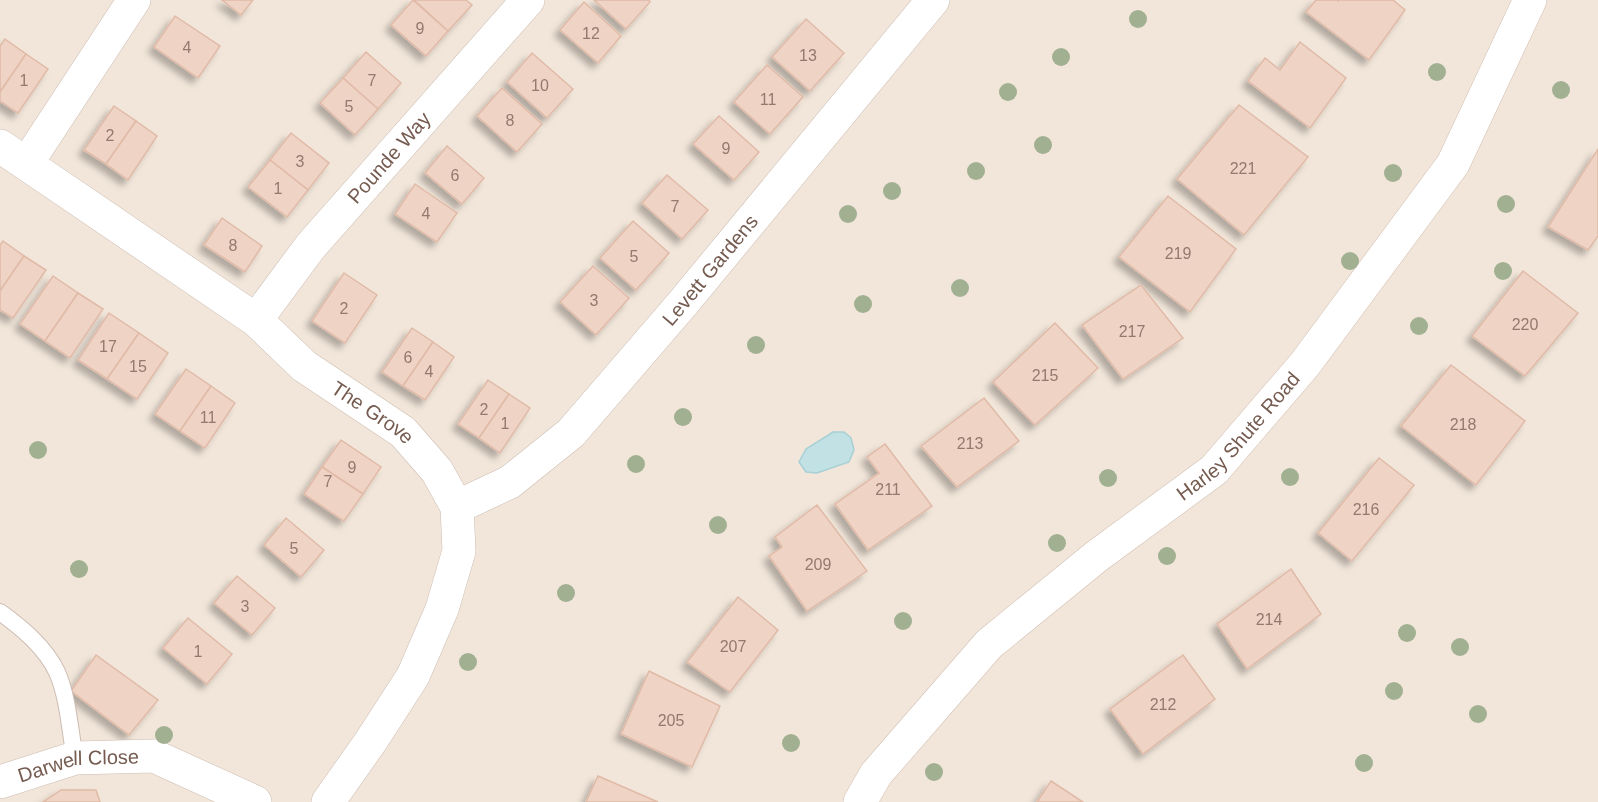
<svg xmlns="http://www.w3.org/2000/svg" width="1598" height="802" viewBox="0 0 1598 802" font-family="Helvetica,sans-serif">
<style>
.residential{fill:#f2e6da}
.water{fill:#c1e1e4;stroke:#a8d0d5;stroke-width:1.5}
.building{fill:#efd3c5;stroke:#e0baa7;stroke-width:1.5;filter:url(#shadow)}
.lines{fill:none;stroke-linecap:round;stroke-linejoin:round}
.lane-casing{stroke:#cdbcb2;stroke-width:18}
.street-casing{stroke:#cdbcb2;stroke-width:34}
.secondary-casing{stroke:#d2beb2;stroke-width:34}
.lane{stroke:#fff;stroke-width:16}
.street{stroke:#fff;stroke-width:33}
.secondary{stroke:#fff;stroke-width:33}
.tree{fill:#a2b092}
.labels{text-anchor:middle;stroke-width:5;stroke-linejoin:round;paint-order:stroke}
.number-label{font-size:16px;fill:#94796d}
.street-label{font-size:20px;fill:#755b50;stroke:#fef9f2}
</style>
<defs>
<filter id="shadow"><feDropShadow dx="-5.5" dy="5.5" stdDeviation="3" flood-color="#0004"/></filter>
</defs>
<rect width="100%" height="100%" fill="#fbf4ec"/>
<rect class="residential" x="0" y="0" width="1598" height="802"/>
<polygon class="water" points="833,432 844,432 851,438 854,450 849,462 817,473 806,472 799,462 806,449"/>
<g class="building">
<polygon points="222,0 253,0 241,15"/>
<polygon points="413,0 448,31 426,56 391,25"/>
<polygon points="414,0 466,0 472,5 448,31"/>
<polygon points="594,0 649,0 650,2 626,29"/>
<polygon points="1316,0 1337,0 1338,1 1339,0 1393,0 1405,10 1369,60 1306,12"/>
<polygon points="584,2 621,36 598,63 560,30"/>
<polygon points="175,16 220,46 198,78 154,47"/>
<polygon points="806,19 844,53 810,91 772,57"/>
<polygon points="5,39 26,54 0,92 0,46"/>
<polygon points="1300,42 1346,78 1310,128 1248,81 1265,58 1280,70"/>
<polygon points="366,52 401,83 378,109 343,78"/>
<polygon points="532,53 573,89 547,118 507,82"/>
<polygon points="26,54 48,69 18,113 0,101 0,92"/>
<polygon points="767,65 803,97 770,134 734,102"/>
<polygon points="343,78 378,109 355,135 320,103"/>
<polygon points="502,88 542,124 517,152 477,116"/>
<polygon points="1239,105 1308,157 1244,235 1177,179"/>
<polygon points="114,106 136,121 106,164 84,150"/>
<polygon points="719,116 759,152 734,180 693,144"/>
<polygon points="136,121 157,136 128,180 106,164"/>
<polygon points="291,133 329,163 308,190 270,160"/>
<polygon points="447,146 484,178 462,204 425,173"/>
<polygon points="1598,149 1598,236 1588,250 1548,227"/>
<polygon points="270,160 308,190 287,217 248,187"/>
<polygon points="667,175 708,210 682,239 642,203"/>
<polygon points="415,184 457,213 437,242 395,214"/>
<polygon points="1168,196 1236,249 1190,312 1119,257"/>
<polygon points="222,218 262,246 245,272 204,245"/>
<polygon points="633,221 669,253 636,290 600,258"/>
<polygon points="3,241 24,256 0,291 0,245"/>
<polygon points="24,256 46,270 13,318 0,310 0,291"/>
<polygon points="593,266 629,298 596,335 560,302"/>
<polygon points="1523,271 1578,313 1525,376 1472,336"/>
<polygon points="344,273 377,295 345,343 312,321"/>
<polygon points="53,276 78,293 45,341 20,324"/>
<polygon points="1141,285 1183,338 1123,379 1082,325"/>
<polygon points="78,293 103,309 70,358 45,341"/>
<polygon points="109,313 139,333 107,379 78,360"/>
<polygon points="1055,323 1098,368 1035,425 993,382"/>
<polygon points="412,328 433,342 403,386 382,372"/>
<polygon points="139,333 168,353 137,399 107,379"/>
<polygon points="433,342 454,357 425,400 403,386"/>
<polygon points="1451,365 1525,421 1476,485 1401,426"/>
<polygon points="186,369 211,386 180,431 155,414"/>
<polygon points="488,380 509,394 479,438 458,424"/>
<polygon points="211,386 235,403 205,448 180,431"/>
<polygon points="509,394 530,408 500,453 479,438"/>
<polygon points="984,398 1019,441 957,487 921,446"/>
<polygon points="341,440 381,467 363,494 322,467"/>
<polygon points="885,444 932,506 868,550 835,504 879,473 867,457"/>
<polygon points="1379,458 1414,485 1352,561 1318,533"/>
<polygon points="322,467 363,494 344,521 304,494"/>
<polygon points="817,505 867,571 807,611 769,556 782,547 775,537"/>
<polygon points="286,518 324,550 301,577 264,545"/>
<polygon points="1291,569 1321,614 1247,669 1217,624"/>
<polygon points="237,576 275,608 252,635 214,603"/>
<polygon points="738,597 778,630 730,692 687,662"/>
<polygon points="188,618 232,654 207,684 163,648"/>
<polygon points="96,655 158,700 129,735 71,691"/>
<polygon points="1183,655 1215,699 1143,754 1110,709"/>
<polygon points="649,671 720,706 692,767 621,734"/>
<polygon points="598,776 658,802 586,802"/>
<polygon points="1051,781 1083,802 1037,802"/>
<polygon points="61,790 96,790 100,802 43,802"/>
</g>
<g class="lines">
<g class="lane-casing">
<path id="lane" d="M0,612C22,628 45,647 57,672C68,697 70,731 75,758"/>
</g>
<g class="street-casing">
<g id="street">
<path id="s1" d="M0,146L256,320L304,366L403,432L437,471L457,507L459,551L442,609L413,676L371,741L328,802"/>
<polyline points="27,163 134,0"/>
<path id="s2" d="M256,320L310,247L528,0"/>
<path id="s3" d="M457,507L510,482L571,433L683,303L933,0"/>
<path id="s4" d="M0,782L75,758L154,756L255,802"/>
</g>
</g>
<g class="secondary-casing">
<g id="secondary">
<path id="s5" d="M860,802L876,774L989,644L1097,556L1214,470L1305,364L1453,164L1530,0"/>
</g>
</g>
<use href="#lane" class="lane"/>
<use href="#street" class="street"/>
<use href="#secondary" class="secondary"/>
</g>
<g class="tree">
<circle cx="1138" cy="19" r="9"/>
<circle cx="1061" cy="57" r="9"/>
<circle cx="1437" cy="72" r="9"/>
<circle cx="1561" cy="90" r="9"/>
<circle cx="1008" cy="92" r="9"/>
<circle cx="1043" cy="145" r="9"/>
<circle cx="976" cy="171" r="9"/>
<circle cx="1393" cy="173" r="9"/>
<circle cx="892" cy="191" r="9"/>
<circle cx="1506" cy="204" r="9"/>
<circle cx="848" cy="214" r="9"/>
<circle cx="1350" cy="261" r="9"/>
<circle cx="1503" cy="271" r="9"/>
<circle cx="960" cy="288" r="9"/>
<circle cx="863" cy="304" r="9"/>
<circle cx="1419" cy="326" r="9"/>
<circle cx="756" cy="345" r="9"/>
<circle cx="683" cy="417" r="9"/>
<circle cx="38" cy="450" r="9"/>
<circle cx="636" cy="464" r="9"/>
<circle cx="1290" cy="477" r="9"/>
<circle cx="1108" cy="478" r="9"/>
<circle cx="718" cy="525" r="9"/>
<circle cx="1057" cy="543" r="9"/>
<circle cx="1167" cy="556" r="9"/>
<circle cx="79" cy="569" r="9"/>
<circle cx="566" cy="593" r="9"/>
<circle cx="903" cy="621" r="9"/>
<circle cx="1407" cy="633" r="9"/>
<circle cx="1460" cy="647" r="9"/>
<circle cx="468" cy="662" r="9"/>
<circle cx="1394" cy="691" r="9"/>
<circle cx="1478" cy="714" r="9"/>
<circle cx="164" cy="735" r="9"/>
<circle cx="791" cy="743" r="9"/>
<circle cx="1364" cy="763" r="9"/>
<circle cx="934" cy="772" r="9"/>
</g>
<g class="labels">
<g class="number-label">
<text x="420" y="34">9</text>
<text x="591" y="39">12</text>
<text x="187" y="53">4</text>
<text x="808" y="61">13</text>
<text x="24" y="86">1</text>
<text x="372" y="86">7</text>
<text x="540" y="91">10</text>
<text x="768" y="105">11</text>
<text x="349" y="112">5</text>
<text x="510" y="126">8</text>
<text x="110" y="141">2</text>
<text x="726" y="154">9</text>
<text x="300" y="167">3</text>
<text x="1243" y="174">221</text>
<text x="455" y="181">6</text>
<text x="278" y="194">1</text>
<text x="675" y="212">7</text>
<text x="426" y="219">4</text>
<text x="233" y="251">8</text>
<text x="1178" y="259">219</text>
<text x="634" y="262">5</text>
<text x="594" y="306">3</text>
<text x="344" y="314">2</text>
<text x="1525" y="330">220</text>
<text x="1132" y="337">217</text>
<text x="108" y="352">17</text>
<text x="408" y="363">6</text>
<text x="138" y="372">15</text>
<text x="429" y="377">4</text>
<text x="1045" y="381">215</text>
<text x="484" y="415">2</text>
<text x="208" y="423">11</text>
<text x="505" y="429">1</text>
<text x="1463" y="430">218</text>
<text x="970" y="449">213</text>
<text x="352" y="473">9</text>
<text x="328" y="487">7</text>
<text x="888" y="495">211</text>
<text x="1366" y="515">216</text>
<text x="294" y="554">5</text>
<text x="818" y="570">209</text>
<text x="245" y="612">3</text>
<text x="1269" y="625">214</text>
<text x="733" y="652">207</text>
<text x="198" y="657">1</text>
<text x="1163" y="710">212</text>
<text x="671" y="726">205</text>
</g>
<g class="street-label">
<text dy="7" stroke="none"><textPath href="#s2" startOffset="210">Pounde Way</textPath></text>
<text dy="7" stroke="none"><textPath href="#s3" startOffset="351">Levett Gardens</textPath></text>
<text dy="7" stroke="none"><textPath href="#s1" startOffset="459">The Grove</textPath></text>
<text dy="7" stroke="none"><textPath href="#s5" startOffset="530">Harley Shute Road</textPath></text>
<text dy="7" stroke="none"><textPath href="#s4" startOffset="81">Darwell Close</textPath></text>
</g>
</g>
</svg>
